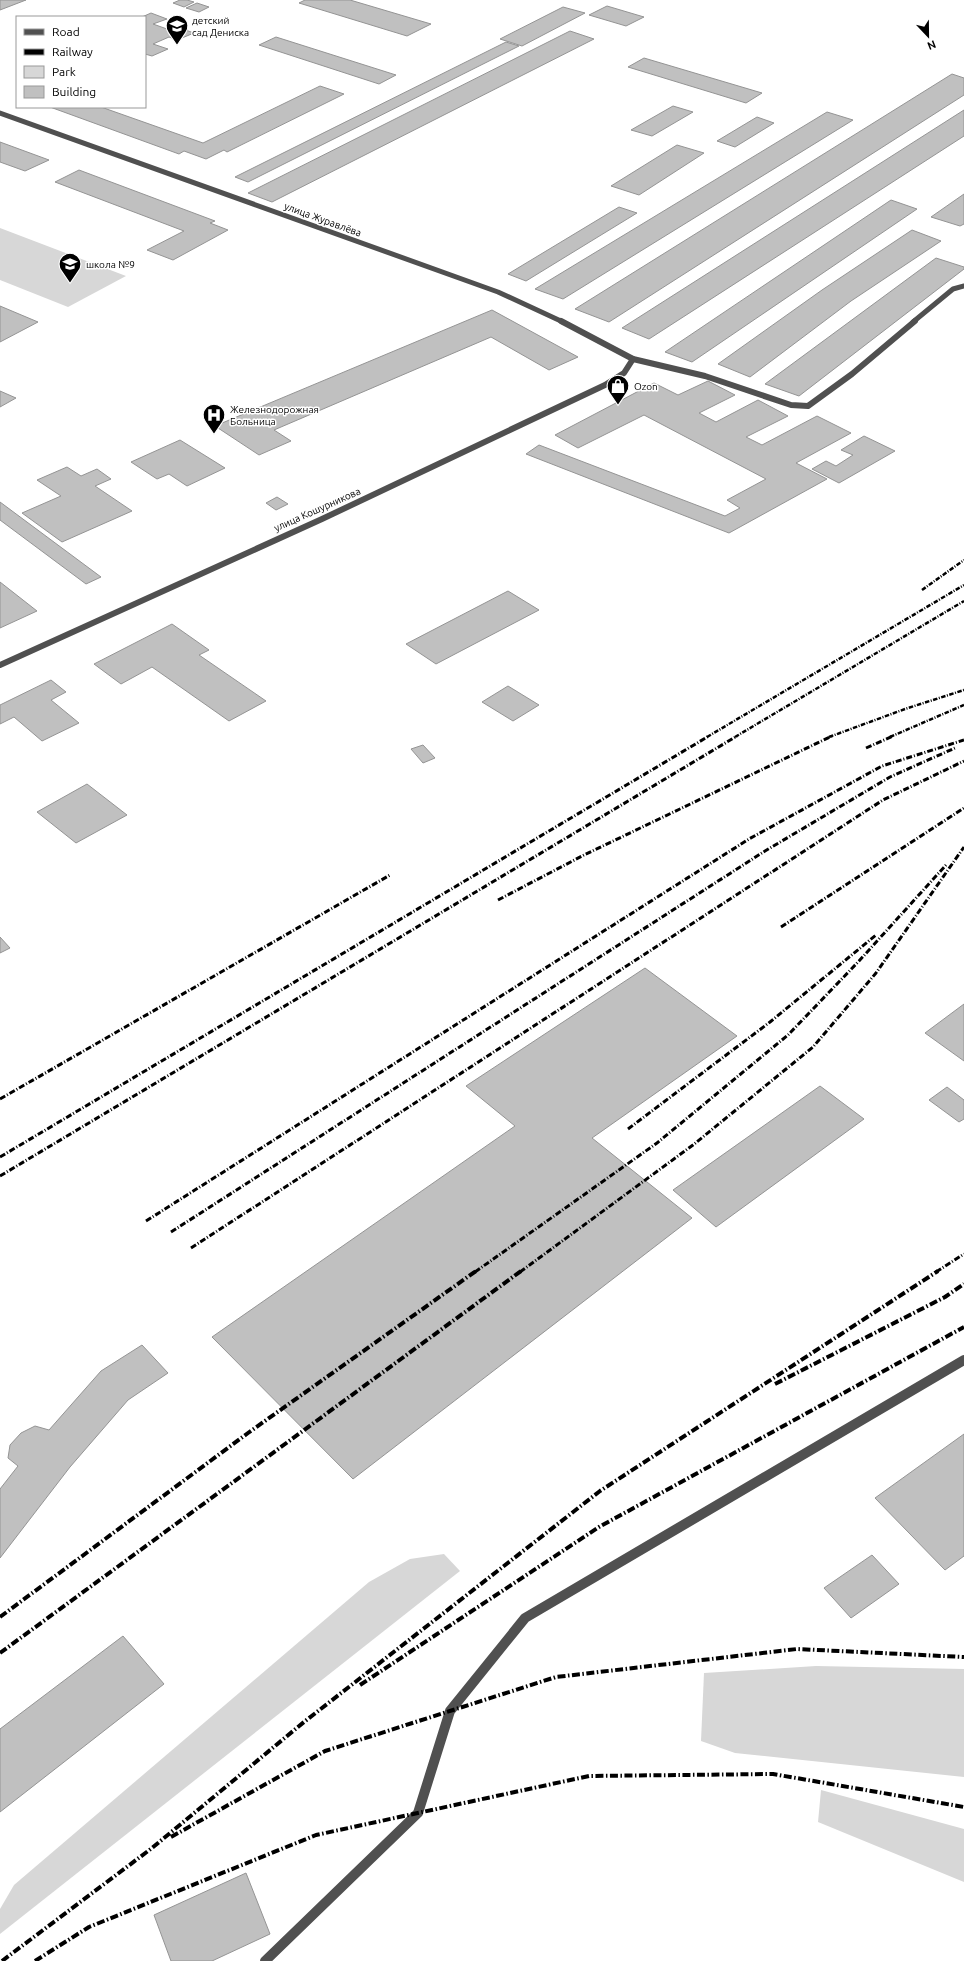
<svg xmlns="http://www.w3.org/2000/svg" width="964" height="1961" viewBox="0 0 964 1961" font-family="Ubuntu,sans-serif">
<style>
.green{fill:#d7d7d7}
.building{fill:#c0c0c0;stroke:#949494}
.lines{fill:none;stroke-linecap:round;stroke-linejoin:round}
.minor-far2{stroke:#505050;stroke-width:5}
.minor-far1{stroke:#505050;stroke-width:6}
.minor{stroke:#505050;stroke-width:10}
.rail-far2{stroke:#000;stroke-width:2.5;stroke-dasharray:4.5 1.5 1 1.5;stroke-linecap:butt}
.rail-far1{stroke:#000;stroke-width:3;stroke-dasharray:6 2 1 2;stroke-linecap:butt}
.rail{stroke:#000;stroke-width:4;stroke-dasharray:8 2.5 1.5 2.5;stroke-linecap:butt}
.labels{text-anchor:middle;stroke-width:3;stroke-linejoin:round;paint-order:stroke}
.far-poi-label{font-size:10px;fill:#000;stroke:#fff;text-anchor:start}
.far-street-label{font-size:10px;fill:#000;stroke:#fff}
</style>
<rect width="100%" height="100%" fill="#fff"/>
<g class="green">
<polygon points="0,228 126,276 68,307 0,280"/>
<polygon points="444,1554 460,1571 0,1934 0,1909 14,1885 369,1582 410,1559"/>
<polygon points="816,1666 964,1669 964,1777 735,1753 701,1741 704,1673"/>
<polygon points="821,1790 964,1829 964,1882 818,1822"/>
</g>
<g class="building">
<polygon points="0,0 26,0 0,10"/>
<polygon points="180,0 187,0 194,2 184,7 173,3"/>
<polygon points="305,0 350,0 431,24 407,36 299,3"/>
<polygon points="197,3 209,7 199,12 186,8"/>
<polygon points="607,6 644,17 626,26 589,15"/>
<polygon points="563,7 585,13 522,46 500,39"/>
<polygon points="151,13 167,19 153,24 167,29 174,26 194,33 177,40 169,37 153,44 168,49 152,56 145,54 145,17 142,17"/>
<polygon points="570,31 594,39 272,202 248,193"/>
<polygon points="276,37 396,75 379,84 259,45"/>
<polygon points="506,42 519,46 248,182 235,177"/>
<polygon points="644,58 762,93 746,103 628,67"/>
<polygon points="952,74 964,78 964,95 609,322 575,309"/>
<polygon points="320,86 344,94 227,152 224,150 206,159 184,151 179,154 50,107 101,107 203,143"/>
<polygon points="673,106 693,112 652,136 631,130"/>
<polygon points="964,110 964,136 649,339 622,328"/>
<polygon points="827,112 853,120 563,299 535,289"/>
<polygon points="757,117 774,123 735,147 717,141"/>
<polygon points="0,142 49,160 25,171 0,162"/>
<polygon points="677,145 704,153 639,195 611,186"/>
<polygon points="79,170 215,221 210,223 228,230 173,260 147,250 184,231 55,182"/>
<polygon points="964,194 964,224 960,226 931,217"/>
<polygon points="891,200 917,209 692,362 665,352"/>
<polygon points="619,207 637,213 526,281 508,274"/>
<polygon points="912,230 941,241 851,301 750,377 718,364 822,290"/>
<polygon points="936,258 964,267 964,269 799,396 765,384"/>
<polygon points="0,306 38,322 0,342"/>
<polygon points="492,310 578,357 549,370 491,337 274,430 291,441 259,455 215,426"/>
<polygon points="708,381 735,395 699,413 716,422 758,400 788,416 746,437 762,445 817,416 851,433 796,463 827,479 729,533 526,454 539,445 725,516 740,508 727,500 766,479 644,415 578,448 555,435 654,383 678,395"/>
<polygon points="0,391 16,398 0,407"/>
<polygon points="864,436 895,451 839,483 812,469 826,461 836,466 853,455 841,450"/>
<polygon points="180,440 225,468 187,486 169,474 157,479 131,462"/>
<polygon points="67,467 81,476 97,469 111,479 95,486 132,511 62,542 22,513 61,496 37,480"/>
<polygon points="277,497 288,504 276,510 266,503"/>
<polygon points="0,502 101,577 86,584 0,520"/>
<polygon points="0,582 37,611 0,628"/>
<polygon points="508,591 539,610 436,664 406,644"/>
<polygon points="172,624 209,650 199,655 266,701 229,721 152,667 121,684 94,664"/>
<polygon points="51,680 66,692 51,700 79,723 42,741 14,717 0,724 0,705"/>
<polygon points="508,686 539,705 513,721 482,702"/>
<polygon points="423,745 435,758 423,763 411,749"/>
<polygon points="87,784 127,815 76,843 37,812"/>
<polygon points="0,937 10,948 0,953"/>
<polygon points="645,968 737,1036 592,1138 692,1218 353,1479 212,1337 515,1126 466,1086"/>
<polygon points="964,1004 964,1061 925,1033"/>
<polygon points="820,1086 864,1119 716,1227 673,1190"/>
<polygon points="947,1087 964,1100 964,1119 959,1122 929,1100"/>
<polygon points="142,1345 168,1373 128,1400 70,1467 0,1558 0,1489 18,1466 8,1458 10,1445 21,1433 35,1426 49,1430 101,1371"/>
<polygon points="964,1434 964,1556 945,1570 875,1498"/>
<polygon points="872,1555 899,1584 851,1618 824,1588"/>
<polygon points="123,1636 164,1684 0,1812 0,1729"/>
<polygon points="246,1873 270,1934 212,1961 171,1961 154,1915"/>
</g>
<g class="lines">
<g class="minor-far2">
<polyline points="0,113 498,292 563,322"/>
<polyline points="913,322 953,289 964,286"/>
</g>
<g class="minor-far1">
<polyline points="561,321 633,359 705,376 791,405 808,406 852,374 915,321"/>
<polyline points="0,665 322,519 605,385 624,373 633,359"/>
</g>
<polyline class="minor" points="265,1961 418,1813 450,1711 525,1618 964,1360"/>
<g class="rail-far2">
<polyline points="922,590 964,560"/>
<polyline points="707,737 964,585"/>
<polyline points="735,737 964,601"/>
<polyline points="829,737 905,709 964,690"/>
<polyline points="890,737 964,705"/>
</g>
<g class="rail-far1">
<polyline points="866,748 893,736"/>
<polyline points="498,900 584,855 832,736"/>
<polyline points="781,927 964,808"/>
<polyline points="0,1099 390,875"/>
<polyline points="628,1129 770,1022 876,935"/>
<polyline points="0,1157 709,736"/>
<polyline points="0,1176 737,736"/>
<polyline points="146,1221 749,839 882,766 964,740"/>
<polyline points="171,1232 765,851 890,777 955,748"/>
<polyline points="191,1248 883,800 964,761"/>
<polyline points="475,1272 657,1143 788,1035 859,961 946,865"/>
<polyline points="520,1272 693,1145 813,1047 876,973 964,847"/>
<polyline points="936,1272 964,1254"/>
</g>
<g class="rail">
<polyline points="775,1384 945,1297 964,1284"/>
<polyline points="0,1617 248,1433 476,1271"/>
<polyline points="0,1653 521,1271"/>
<polyline points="360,1685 599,1527 964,1327"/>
<polyline points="171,1837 325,1751 556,1677 797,1649 964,1657"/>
<polyline points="2,1961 152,1848 304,1722 600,1491 938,1271"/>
<polyline points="35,1961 89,1927 316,1835 589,1776 773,1774 964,1807"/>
</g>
</g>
<defs>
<g id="school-pin" transform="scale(1.15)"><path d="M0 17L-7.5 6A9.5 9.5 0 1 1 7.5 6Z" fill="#000" stroke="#fff"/><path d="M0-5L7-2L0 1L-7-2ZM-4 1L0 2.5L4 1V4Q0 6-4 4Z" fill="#fff"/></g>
<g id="shop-pin" transform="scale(1.15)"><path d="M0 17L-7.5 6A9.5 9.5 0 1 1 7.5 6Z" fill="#000" stroke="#fff"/><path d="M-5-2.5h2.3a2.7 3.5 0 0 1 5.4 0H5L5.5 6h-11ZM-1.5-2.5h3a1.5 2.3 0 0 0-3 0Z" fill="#fff"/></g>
<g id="hospital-pin" transform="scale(1.15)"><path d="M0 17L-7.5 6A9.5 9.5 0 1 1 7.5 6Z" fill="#000" stroke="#fff"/><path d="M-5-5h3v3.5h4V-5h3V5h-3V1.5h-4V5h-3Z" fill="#fff"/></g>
</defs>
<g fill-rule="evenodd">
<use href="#school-pin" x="177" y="26"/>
<use href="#school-pin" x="70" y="264"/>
<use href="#shop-pin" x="618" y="386"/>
<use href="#hospital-pin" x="214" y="415"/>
</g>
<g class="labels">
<g class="far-poi-label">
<text x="192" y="24">детский<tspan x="192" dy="12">сад Дениска</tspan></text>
<text x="86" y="268">школа №9</text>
<text x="634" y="390">Ozon</text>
<text x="230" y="413">Железнодорожная<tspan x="230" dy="12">Больница</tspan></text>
</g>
<g class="far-street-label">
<text transform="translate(323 219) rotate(20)" y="4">улица Журавлёва</text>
<text transform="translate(317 509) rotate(-24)" y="4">улица Кошурникова</text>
</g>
</g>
<rect x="16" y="16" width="130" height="92" fill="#ffffff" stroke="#999999"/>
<rect x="24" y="29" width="20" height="6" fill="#505050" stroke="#999999"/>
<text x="52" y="36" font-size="12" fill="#000000">Road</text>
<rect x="24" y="49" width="20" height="6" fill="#000000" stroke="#999999"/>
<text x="52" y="56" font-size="12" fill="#000000">Railway</text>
<rect x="24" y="66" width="20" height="12" fill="#d7d7d7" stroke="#999999"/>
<text x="52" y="76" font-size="12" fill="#000000">Park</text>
<rect x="24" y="86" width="20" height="12" fill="#c0c0c0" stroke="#999999"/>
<text x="52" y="96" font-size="12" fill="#000000">Building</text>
<g transform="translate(928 36) rotate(158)" stroke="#ffffff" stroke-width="3" paint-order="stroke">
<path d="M0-3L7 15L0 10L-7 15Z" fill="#000000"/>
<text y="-6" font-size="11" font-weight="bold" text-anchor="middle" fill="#000000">N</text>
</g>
</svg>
